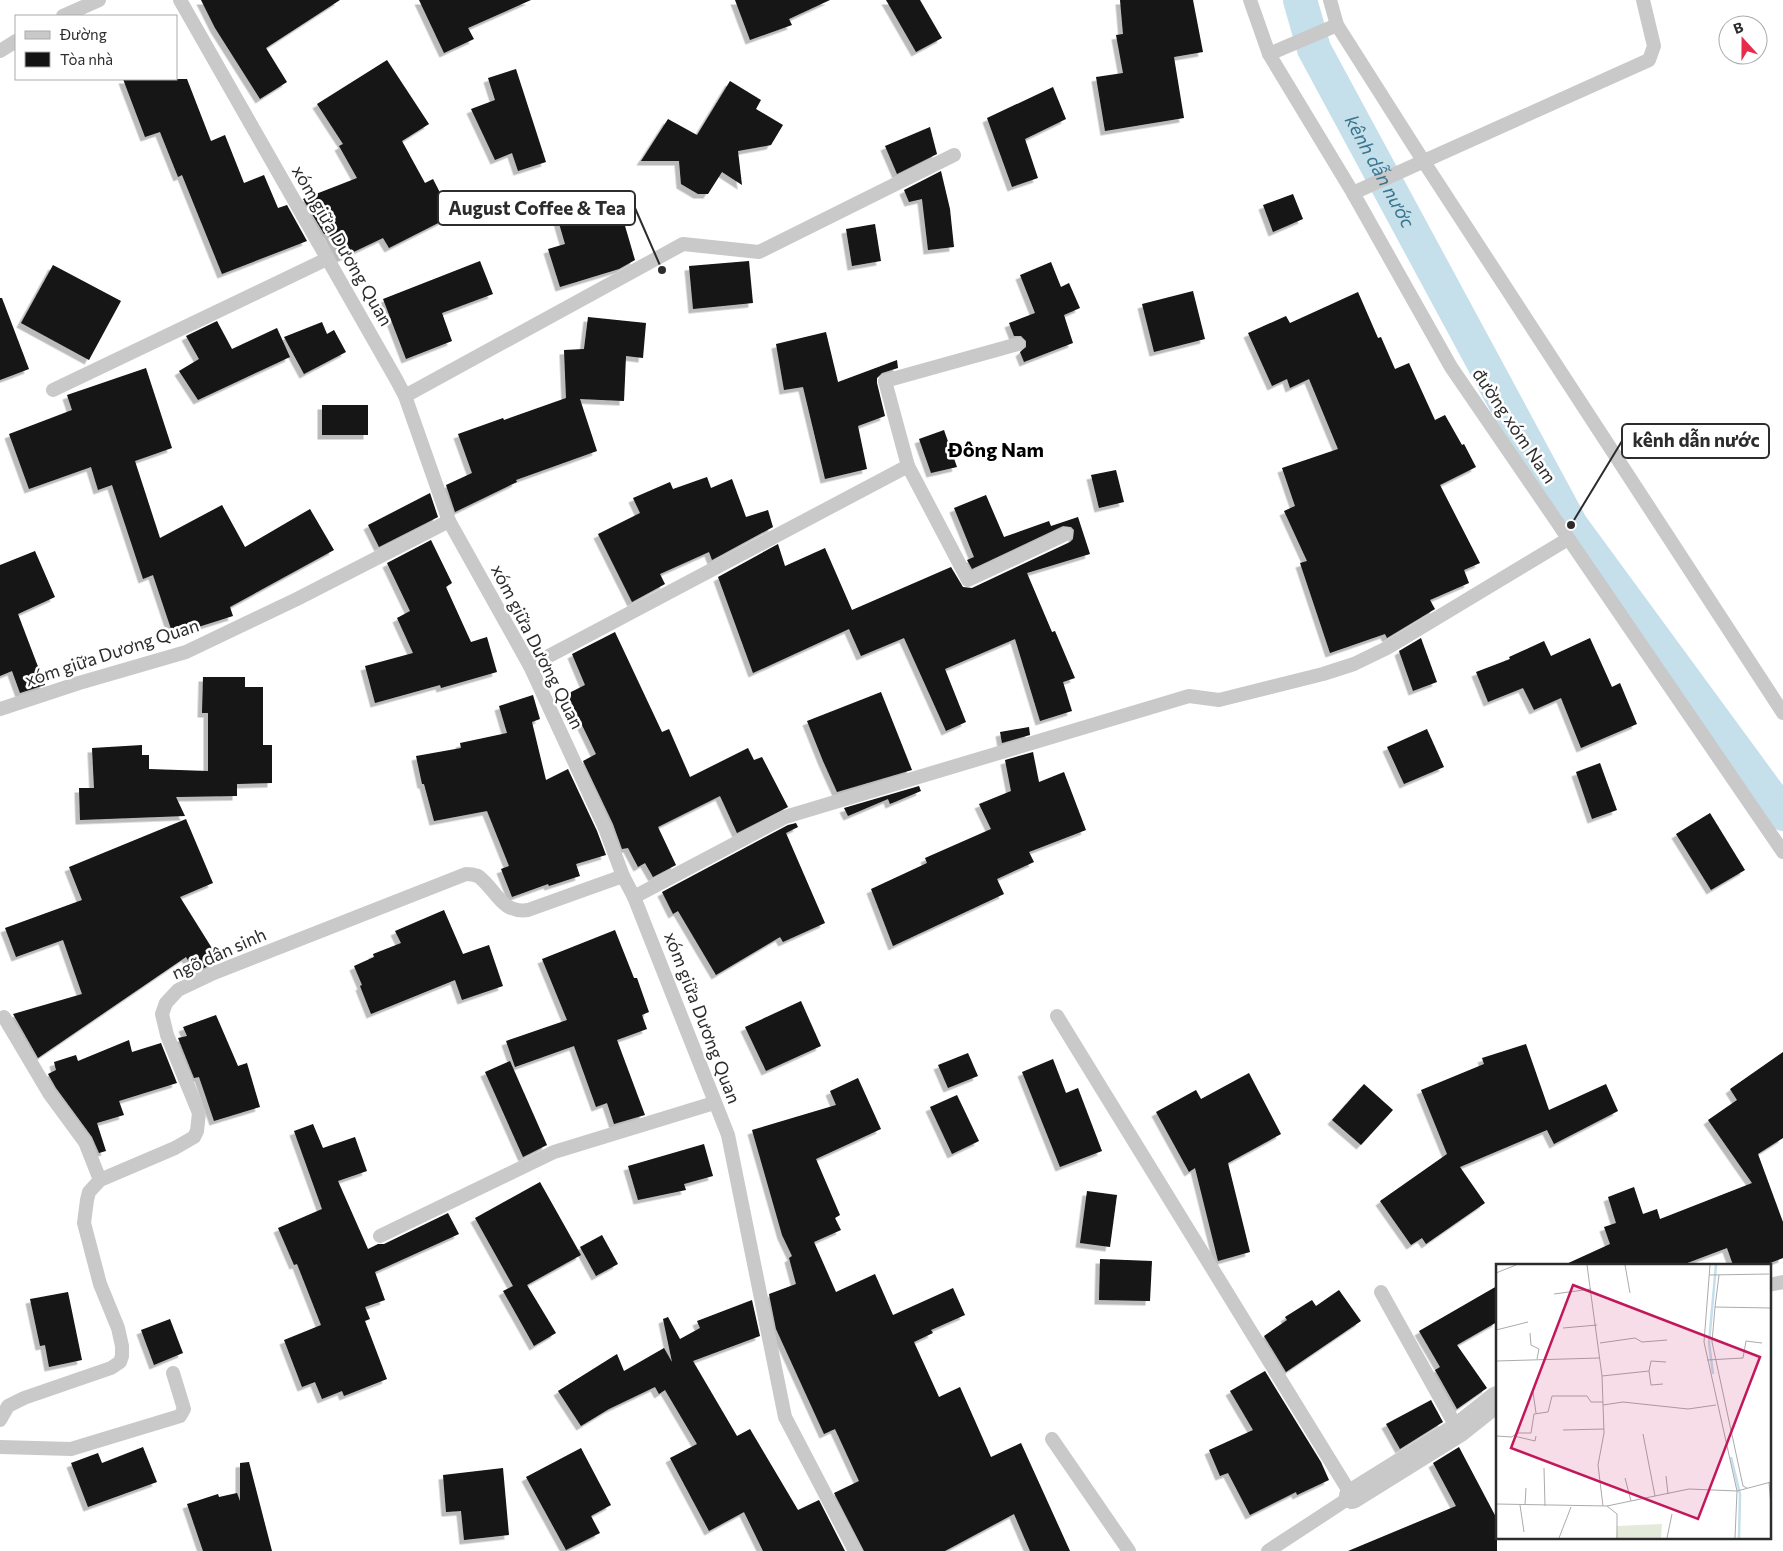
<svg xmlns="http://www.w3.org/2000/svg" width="1783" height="1551" viewBox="0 0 1783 1551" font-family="Commissioner,sans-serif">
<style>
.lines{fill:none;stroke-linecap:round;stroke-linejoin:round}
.canal{stroke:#c5dfeb;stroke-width:34}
.building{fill:#131313;filter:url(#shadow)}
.lane{stroke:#c9c9c9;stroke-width:14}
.street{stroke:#c9c9c9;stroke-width:26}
.labels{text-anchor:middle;stroke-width:5;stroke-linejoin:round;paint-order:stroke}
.street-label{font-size:18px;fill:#2c2c2c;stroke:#fff}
.water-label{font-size:19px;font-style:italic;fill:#3a758e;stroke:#fff}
.quarter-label{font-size:20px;font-weight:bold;fill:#000;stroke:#fff}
.inset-river{fill:none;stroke:#c5dfeb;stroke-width:2.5}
.inset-road{fill:none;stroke:#ababab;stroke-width:1}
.view{fill:#c2185b;fill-opacity:0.15;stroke:#c2185b;stroke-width:2.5}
.inset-edge{fill:none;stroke:#2c2c2c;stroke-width:2.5}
.leader{fill:none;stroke:#2c2c2c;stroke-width:2}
.callout-dot{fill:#2c2c2c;stroke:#fff;stroke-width:2}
.callout{fill:#fff;stroke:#2c2c2c;stroke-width:2}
.callout-label{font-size:19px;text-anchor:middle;font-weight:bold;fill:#2c2c2c}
</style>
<defs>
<filter id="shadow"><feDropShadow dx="-4.5" dy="4.5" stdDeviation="0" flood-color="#0004"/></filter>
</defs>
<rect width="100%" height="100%" fill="#fff"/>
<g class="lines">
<path class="canal" id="s1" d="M1300,0L1314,49L1571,525L1783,814"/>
</g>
<g class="building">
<polygon points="201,0 340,0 266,48 287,82 260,99 215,28"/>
<polygon points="419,0 531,0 468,28 474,39 444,53"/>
<polygon points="735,0 830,0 789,19 792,25 750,40"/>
<polygon points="886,0 920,0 942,38 916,52"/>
<polygon points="1120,0 1193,0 1203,52 1174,57 1184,118 1105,131 1096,77 1123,73 1116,35 1123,34"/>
<polygon points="387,60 429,124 402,141 425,183 433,179 452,216 389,248 383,238 341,258 328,233 324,234 303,199 357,178 339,146 343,144 317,104"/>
<polygon points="516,69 546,162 518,171 512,153 495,160 471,109 495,100 488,78"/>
<polygon points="123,79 187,79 211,141 225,135 244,183 264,175 278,208 287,205 307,241 222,274 182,175 178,177 160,132 145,137"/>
<polygon points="730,81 761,100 756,109 783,125 771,145 738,151 742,185 722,172 708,194 698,194 681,184 679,161 641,161 668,119 697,135"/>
<polygon points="1053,87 1066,119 1025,139 1038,178 1012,187 987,118"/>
<polygon points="930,127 937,154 897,174 885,146"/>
<polygon points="941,171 950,209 954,247 928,250 922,199 909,202 904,190"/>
<polygon points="1293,194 1303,219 1273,232 1263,205"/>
<polygon points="616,195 635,260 619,269 560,287 548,249 565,244 556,213"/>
<polygon points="875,224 881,261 852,266 846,229"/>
<polygon points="480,261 493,294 442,313 452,341 406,359 383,299"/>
<polygon points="749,261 753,303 693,309 689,266"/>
<polygon points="1051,262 1061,287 1069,283 1080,308 1064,315 1073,343 1024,362 1020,352 1026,347 1026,341 1021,336 1014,336 1009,323 1035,313 1020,275"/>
<polygon points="53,265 121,301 89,360 21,323"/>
<polygon points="1193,291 1205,339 1154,352 1142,304"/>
<polygon points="1358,292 1378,338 1381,337 1395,369 1409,363 1435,420 1445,415 1462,445 1464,444 1476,467 1440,485 1480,563 1464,570 1469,583 1430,600 1435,609 1387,638 1385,634 1330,653 1300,563 1307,561 1284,511 1295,506 1282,468 1338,449 1309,379 1290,388 1287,379 1272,386 1248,333 1286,316 1290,323"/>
<polygon points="0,298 2,298 29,369 0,380"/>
<polygon points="588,317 646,323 643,358 626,356 624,401 580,399 597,451 516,480 517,482 455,512 446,485 472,473 458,434 503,418 504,420 566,398 564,350 584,349"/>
<polygon points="217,321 232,349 277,328 290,357 198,400 179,371 199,359 186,336"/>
<polygon points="322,322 327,334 334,330 346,352 304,374 284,337"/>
<polygon points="826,332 838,382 897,360 898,368 882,373 877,378 877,383 885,416 858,426 867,469 825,479 803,387 784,390 776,344"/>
<polygon points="146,368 172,448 135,461 160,538 222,505 245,547 310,509 334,550 230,607 233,616 173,635 153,575 143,579 112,485 98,490 91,467 29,489 9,434 72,410 67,395"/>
<rect x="322" y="405" width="46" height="30"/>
<polygon points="944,430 957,467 931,473 919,439"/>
<polygon points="1116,470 1124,502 1099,508 1091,475"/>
<polygon points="707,477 711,488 732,479 746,517 768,510 773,527 712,560 709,552 660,574 665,584 632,602 598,534 640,513 633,498 670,482 673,489"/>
<polygon points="430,493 438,517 379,547 368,525"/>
<polygon points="986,495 1004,537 1049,521 1051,526 1078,517 1090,554 1027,573 1052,632 1055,631 1075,678 1063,682 1072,711 1040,721 1015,639 945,669 966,722 946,731 904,638 861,656 849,629 753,673 718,577 778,544 785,566 825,548 852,610 951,567 963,587 972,588 1070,542 1073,539 1074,530 1071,527 1063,526 972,569 967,560 974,557 954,508"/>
<polygon points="431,540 452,583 446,587 471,642 487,637 497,672 441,688 440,685 375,703 365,666 413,653 397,618 410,611 387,563"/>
<polygon points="35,551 55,597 18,614 45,685 20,693 12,671 0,676 0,565"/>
<polygon points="615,632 662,732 669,729 690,777 748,748 754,760 762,757 788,807 737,833 720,796 658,827 676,865 653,877 645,863 638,867 628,848 622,849 613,824 583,761 596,754 567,694 585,685 572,654"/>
<polygon points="1421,638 1437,682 1413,691 1399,651"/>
<polygon points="1590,638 1612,687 1620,683 1637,724 1581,748 1561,698 1534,710 1523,688 1488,702 1476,672 1510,659 1509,657 1544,641 1551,656"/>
<polygon points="203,677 245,677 245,687 263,687 263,745 272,745 272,783 237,784 237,796 176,797 185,816 80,820 79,788 94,788 92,748 142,745 142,755 149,755 149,769 208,771 208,713 202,713"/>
<polygon points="881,692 912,770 837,792 823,761 807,721"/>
<polygon points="533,695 540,719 532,722 546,780 568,769 597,831 606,855 576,864 580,876 549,886 548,884 512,897 501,869 509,866 487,811 434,821 424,784 422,784 416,756 461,748 460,743 507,733 499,706"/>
<polygon points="1029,727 1030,735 1002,743 1000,732"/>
<polygon points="1427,729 1444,767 1404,784 1387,747"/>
<polygon points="1033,752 1039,782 1064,772 1086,830 1029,852 1034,862 997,879 1004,894 893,946 871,889 927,863 925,858 991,829 979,804 1011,791 1005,760"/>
<polygon points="1600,763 1617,810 1592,819 1576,772"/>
<polygon points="919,786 921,791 890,804 888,799 848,816 844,808"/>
<polygon points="1710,813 1745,870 1711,890 1676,834"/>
<polygon points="186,819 213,883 180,897 220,961 195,972 186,957 38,1058 13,1014 82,994 63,940 16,957 5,928 82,900 69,867"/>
<polygon points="796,823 798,827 786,833 825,923 783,942 780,937 716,975 678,911 673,914 662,892 788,825"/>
<polygon points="444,910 463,954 489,945 503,986 462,1000 455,980 371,1014 360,986 362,985 354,966 374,957 373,954 401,943 395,931"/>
<polygon points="615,930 634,978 637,978 649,1012 642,1015 647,1029 617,1040 645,1115 614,1124 607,1103 596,1107 574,1046 515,1067 506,1041 567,1020 542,959"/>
<polygon points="801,1001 821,1046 766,1071 745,1027"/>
<polygon points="216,1015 238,1066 247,1063 260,1107 214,1121 199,1077 194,1078 178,1038 187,1036 183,1027"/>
<polygon points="129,1040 132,1052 161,1043 177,1083 119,1101 124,1115 97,1123 106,1151 99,1153 92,1137 56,1088 48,1074 56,1070 54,1062 76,1055 78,1061"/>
<polygon points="1526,1044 1549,1110 1606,1084 1618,1111 1554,1144 1547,1130 1460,1167 1485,1203 1426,1244 1422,1238 1411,1245 1380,1201 1447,1154 1421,1090 1484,1064 1482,1058"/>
<polygon points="1783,1052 1783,1138 1758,1154 1783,1222 1783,1258 1765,1265 1733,1265 1727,1248 1682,1265 1564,1265 1610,1244 1604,1227 1616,1223 1608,1197 1634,1187 1643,1214 1657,1209 1660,1219 1752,1183 1708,1120 1737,1100 1730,1089"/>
<polygon points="968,1053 978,1076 948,1088 938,1065"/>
<polygon points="1053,1059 1066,1093 1078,1088 1102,1151 1060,1167 1022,1072"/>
<polygon points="510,1061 547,1145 523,1157 485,1072"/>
<polygon points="1249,1073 1281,1134 1228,1163 1250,1252 1218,1261 1195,1168 1189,1172 1156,1112 1196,1090 1201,1099"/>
<polygon points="858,1078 881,1129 816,1159 840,1215 835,1218 841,1230 814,1242 836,1292 875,1274 893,1315 953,1288 965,1315 931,1330 933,1333 914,1342 939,1397 960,1387 991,1457 1021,1443 1070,1551 1030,1551 1014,1514 945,1551 864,1551 834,1493 859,1481 835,1429 824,1434 776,1329 769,1294 796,1284 789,1258 792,1256 782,1235 752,1130 836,1105 830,1091"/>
<polygon points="1364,1084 1393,1110 1361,1145 1332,1120"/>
<polygon points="957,1095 979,1141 952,1154 930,1107"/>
<polygon points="313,1124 323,1148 355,1137 367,1171 338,1181 368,1249 378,1244 384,1244 448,1213 459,1234 375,1272 385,1300 365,1307 370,1319 365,1321 387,1379 344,1396 342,1391 322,1399 315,1382 302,1387 284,1340 321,1325 297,1264 294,1265 278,1228 322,1209 294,1131"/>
<polygon points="704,1144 713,1176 684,1184 686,1190 638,1200 628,1166"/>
<polygon points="540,1182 581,1255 527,1285 556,1333 534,1346 503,1291 513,1286 475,1218"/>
<polygon points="1087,1191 1117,1195 1110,1247 1080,1243"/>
<polygon points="602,1235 618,1264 596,1276 580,1247"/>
<polygon points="1100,1259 1152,1261 1150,1301 1099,1300"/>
<polygon points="1497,1286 1497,1322 1457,1345 1487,1388 1457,1409 1435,1370 1440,1367 1419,1331"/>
<polygon points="1339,1290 1361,1321 1286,1372 1264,1336 1287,1320 1285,1317 1312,1300 1316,1306"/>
<polygon points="68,1292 82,1360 49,1367 45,1345 40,1346 30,1299"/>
<polygon points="752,1300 760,1336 693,1361 737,1436 750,1429 798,1510 819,1500 845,1551 763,1551 744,1512 709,1531 670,1458 697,1444 665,1390 659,1394 655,1387 609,1409 581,1426 558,1391 617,1354 624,1371 664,1348 672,1362 663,1319 668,1317 680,1339 700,1328 697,1321"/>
<polygon points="170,1319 183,1353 154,1365 141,1330"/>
<polygon points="1265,1371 1321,1462 1329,1480 1297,1495 1296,1492 1250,1515 1228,1473 1220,1476 1209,1450 1253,1430 1230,1391"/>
<polygon points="1431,1400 1443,1422 1400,1449 1386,1424"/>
<polygon points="143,1447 157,1482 88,1507 71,1463 98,1453 102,1463"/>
<polygon points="1459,1447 1497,1519 1497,1551 1348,1551 1456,1506 1433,1463"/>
<polygon points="581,1448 611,1505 591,1516 600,1533 566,1550 526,1477"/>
<polygon points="249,1462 272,1551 203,1551 187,1504 218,1494 219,1497 237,1493 240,1501 240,1463"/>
<polygon points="503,1468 509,1535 464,1540 461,1511 446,1512 443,1475"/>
</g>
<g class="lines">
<g class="lane">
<polyline points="180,0 396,379 405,396 449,521 530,666 605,828 623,876 634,897 728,1135 785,1417 855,1551"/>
<polyline points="1250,0 1269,54 1353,193 1451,367 1783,852"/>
<polyline points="1330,0 1337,25 1424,162 1783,713"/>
<polyline points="63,16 99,0"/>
<polyline points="0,51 16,41"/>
<polyline points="1269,54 1337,25"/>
<polyline points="1353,193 1649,60 1654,46 1643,0"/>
<polyline points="53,390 327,259"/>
<polyline points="405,396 683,244 759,252 954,155"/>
<polyline points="908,466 885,381 1018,344"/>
<polyline points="530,666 908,466 968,580 1066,534"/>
<polyline points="0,709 79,683 186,652 297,599 449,521"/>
<polyline points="634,897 785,817 1189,696 1219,700 1323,674 1354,664 1387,648 1568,539"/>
<polyline points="1057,1016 1352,1496 1268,1551"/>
<polyline points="4,1017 49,1093 85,1142 100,1180"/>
<polyline points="380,1236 554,1152 714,1103"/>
<polyline points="1769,1285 1783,1282"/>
<polyline points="1381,1292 1458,1430"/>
<path d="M0,1420L8,1406L24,1398L111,1368L120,1362L122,1356V1346L118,1328L100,1284L84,1223L87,1200L89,1192L100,1180L175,1148L194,1137L197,1131L199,1113L167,1035L162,1014L166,1003L178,990L214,973L466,874C470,874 475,875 478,876C496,889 501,914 528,910L623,876"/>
<polyline points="1052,1439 1129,1551"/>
<polyline points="0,1447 71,1449 180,1416 184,1409 173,1373"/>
</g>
<polyline class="street" points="1352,1496 1458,1430 1497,1399"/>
</g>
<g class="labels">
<g class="street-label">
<text transform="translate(342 246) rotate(60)" y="6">xóm giữa Dương Quan</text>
<text transform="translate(1514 426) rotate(56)" y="6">đường xóm Nam</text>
<text transform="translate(537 647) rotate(63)" y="6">xóm giữa Dương Quan</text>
<text transform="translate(112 653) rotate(-18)" y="6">xóm giữa Dương Quan</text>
<text transform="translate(219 954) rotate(-24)" y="6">ngõ dân sinh</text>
<text transform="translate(702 1018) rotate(69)" y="6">xóm giữa Dương Quan</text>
</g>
<g class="water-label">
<text dy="7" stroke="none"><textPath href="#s1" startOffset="190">kênh dẫn nước</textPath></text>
</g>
<g class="quarter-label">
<text x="996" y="457">Đông Nam</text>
</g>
</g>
<g transform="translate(1496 1264)">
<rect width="275" height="275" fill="#fff"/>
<path d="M166,260L165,274H120L121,262Z" fill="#e4ead9"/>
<path class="inset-river" d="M217,110L213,79L220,1M235,193L244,230L243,274"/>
<path class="inset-road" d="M91,1L106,112L108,169L102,201L107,242M129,1L134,29M214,1L208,78L241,227L239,274M275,6V42M0,9L20,1M213,11L273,10M223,11L219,43L275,44M58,30L95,25M219,43L216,78L247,222L251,224M67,64L101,61M0,66L32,58M34,69L35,81L43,85L41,95M104,79L139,74L146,78L171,76M211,96L247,94L250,77L266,79M0,97L103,94M153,107L155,97L170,98M106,112L153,107L155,121L167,120M37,128L40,149M107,141L127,138L192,145L220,141M67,166L108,165M0,172L16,173L21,169H35L38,150L52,148L56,132H91L95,138H107M18,172L39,177L40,172M48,204L49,242M170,212L172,230M129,214L135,237M273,218L275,242M159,232L193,225L241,227L275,218M0,240L111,242L121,250V274M24,241L28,268M29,241L30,224M111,242L159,232L147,170M63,274L75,243M171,274L176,250"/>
<path class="view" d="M77,21L264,93L202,255L15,184Z"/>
<rect width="275" height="275" class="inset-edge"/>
</g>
<path class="leader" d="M662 270L635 208M1571 525L1622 441"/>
<g class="callout-dot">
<circle cx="662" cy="270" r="5"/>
<circle cx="1571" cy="525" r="5"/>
</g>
<g class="callout">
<rect x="438" y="191" width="197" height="34" rx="5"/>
<rect x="1622" y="424" width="147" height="34" rx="5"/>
</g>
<g class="callout-label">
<text x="537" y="215">August Coffee &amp; Tea</text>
<text x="1696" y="447">kênh dẫn nước</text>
</g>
<rect x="15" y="15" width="162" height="65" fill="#ffffff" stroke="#ababab"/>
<rect x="25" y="31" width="25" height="8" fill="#c9c9c9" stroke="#ababab"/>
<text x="60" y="40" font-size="15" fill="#2c2c2c">Đường</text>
<rect x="25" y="52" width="25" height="15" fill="#131313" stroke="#ababab"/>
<text x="60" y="65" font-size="15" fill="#2c2c2c">Tòa nhà</text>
<g transform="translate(1743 40) rotate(339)"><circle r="24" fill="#ffffff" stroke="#ababab"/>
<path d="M0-4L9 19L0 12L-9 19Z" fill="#e72b48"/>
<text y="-8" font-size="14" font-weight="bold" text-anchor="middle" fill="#2c2c2c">B</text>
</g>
</svg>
